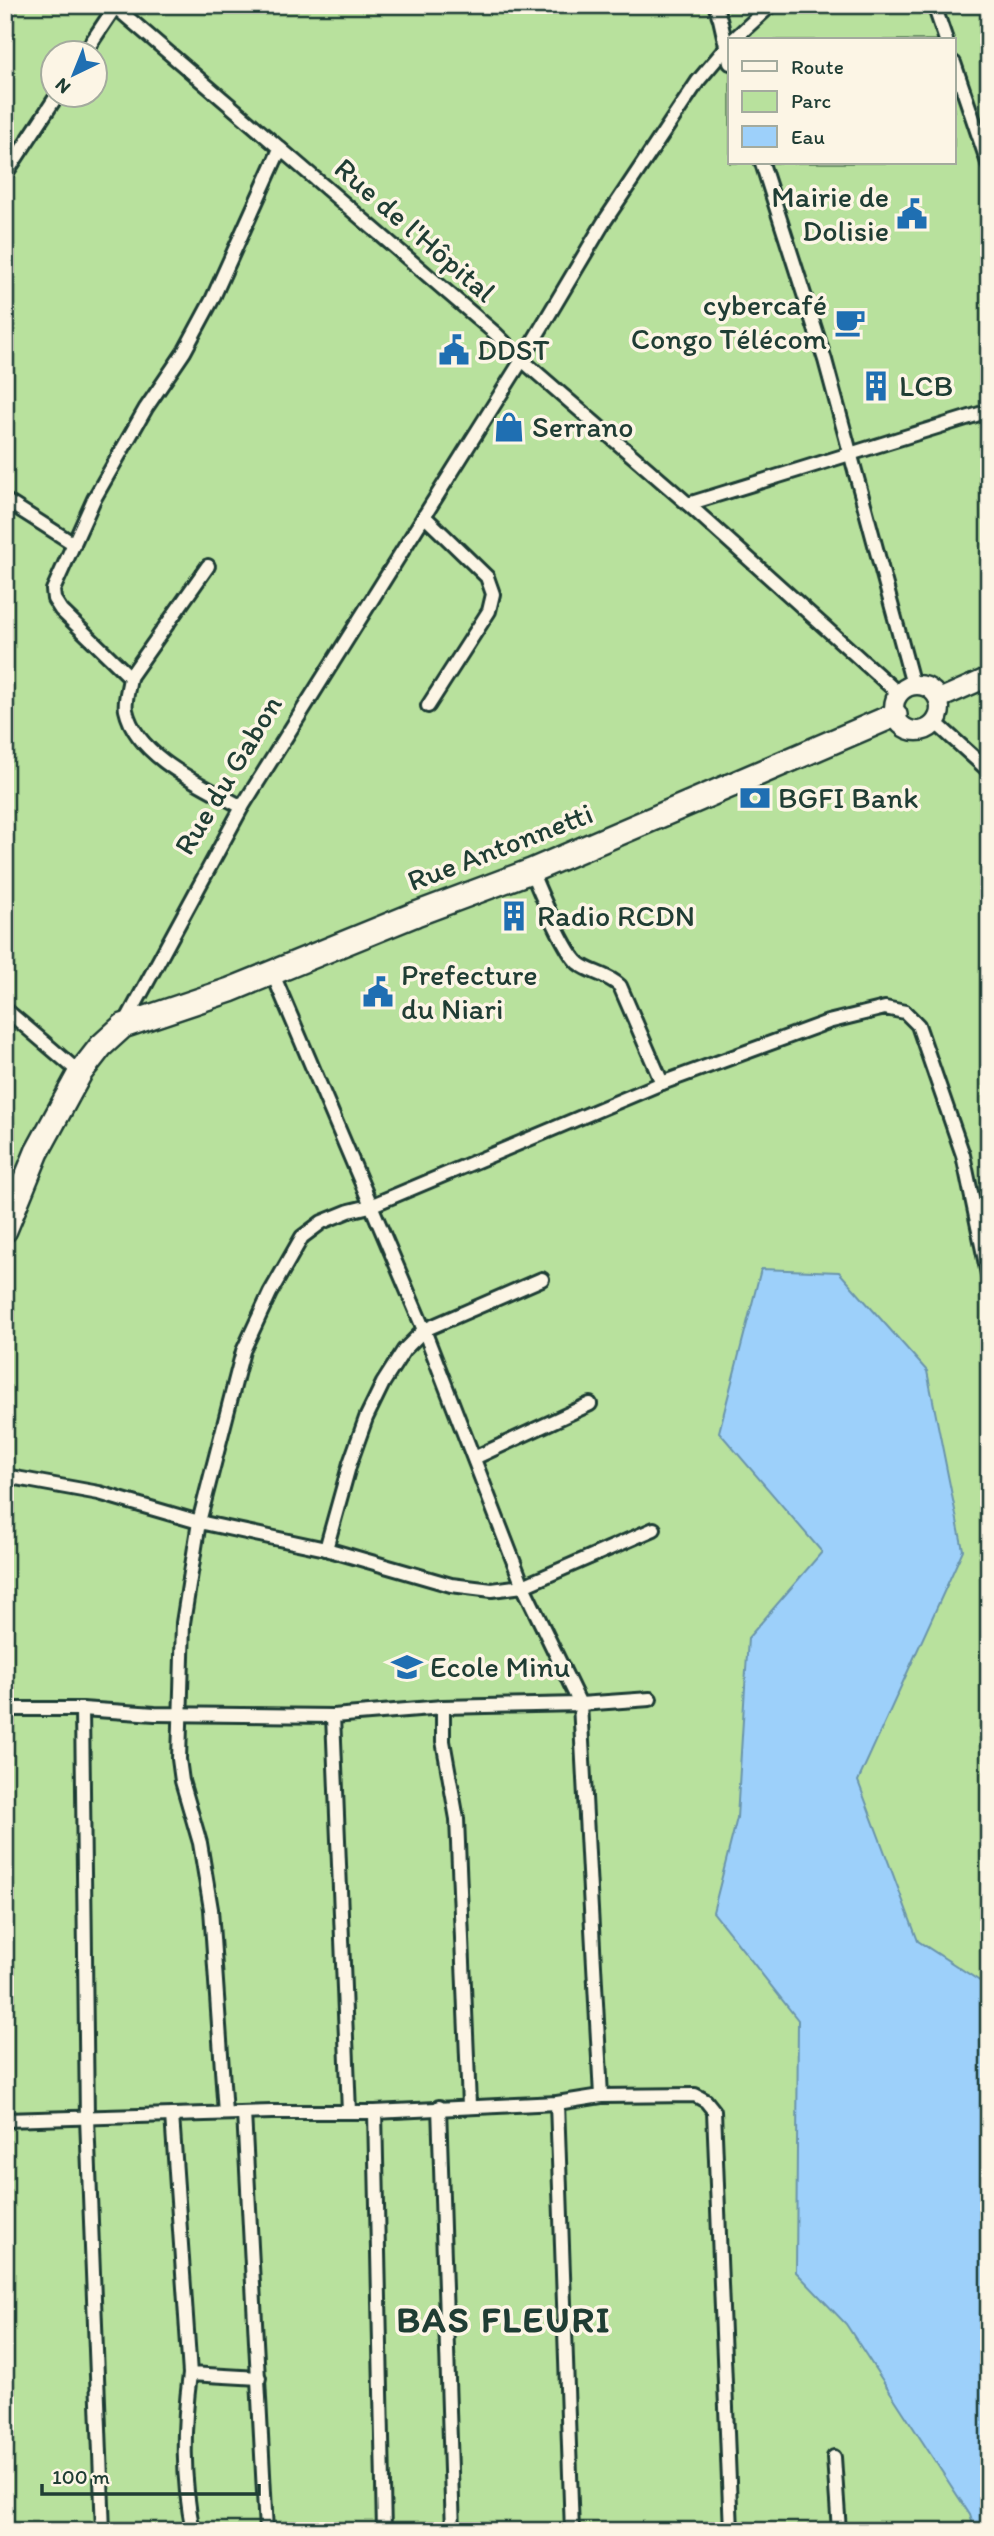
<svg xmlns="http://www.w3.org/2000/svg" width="994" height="2536" viewBox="0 0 994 2536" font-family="Itim,sans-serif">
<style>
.green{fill:#b8e19d;stroke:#6c8f68;stroke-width:2;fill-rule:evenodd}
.water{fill:#9dd0fa;stroke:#6b95ab;stroke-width:2}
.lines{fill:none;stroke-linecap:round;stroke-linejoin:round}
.street-casing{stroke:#1f3d34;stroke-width:18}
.secondary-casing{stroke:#1f3d34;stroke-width:23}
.highway-casing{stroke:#1f3d34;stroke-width:28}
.street{stroke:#fcf5e5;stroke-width:12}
.secondary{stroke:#fcf5e5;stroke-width:18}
.highway{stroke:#fcf5e5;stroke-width:23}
.labels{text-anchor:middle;stroke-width:7;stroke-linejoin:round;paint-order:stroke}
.poi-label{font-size:30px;fill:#1f3d34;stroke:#fcf5e5;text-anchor:start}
.street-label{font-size:30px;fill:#1f3d34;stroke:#fcf5e5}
.district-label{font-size:37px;font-weight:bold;letter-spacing:2px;fill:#1f3d34;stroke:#fcf5e5}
</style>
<rect width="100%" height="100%" fill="#fcf5e5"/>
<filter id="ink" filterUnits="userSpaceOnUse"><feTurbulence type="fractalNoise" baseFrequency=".0143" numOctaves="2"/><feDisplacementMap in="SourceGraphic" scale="14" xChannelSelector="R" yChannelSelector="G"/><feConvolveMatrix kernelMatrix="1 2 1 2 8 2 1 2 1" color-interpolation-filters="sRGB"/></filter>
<g filter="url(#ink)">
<path class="green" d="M5,5H989V2531H5ZM730,40H954V163H730ZM52,52H94V94H52Z"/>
<polygon class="water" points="761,1269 839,1272 927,1371 963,1550 858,1781 918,1941 989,1987 989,2531 975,2531 970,2515 846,2324 796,2272 798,2020 713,1912 737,1818 748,1638 822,1552 719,1432"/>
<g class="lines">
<g class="street-casing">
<g id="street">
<polyline points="113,5 496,334 522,360 688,504 899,694"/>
<polyline points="715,5 720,19 730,63"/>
<polyline points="934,5 946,40"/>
<polyline points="733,40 771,5"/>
<polyline points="85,52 115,7"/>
<polyline points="954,63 989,166"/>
<polyline points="762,163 825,360 913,685"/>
<polyline points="5,175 58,94"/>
<polyline points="5,500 74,544"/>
<polyline points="688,504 989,411"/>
<polyline points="424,516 487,577 493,594 489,611 428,706"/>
<polyline points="130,677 208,566"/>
<polyline points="936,723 989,771"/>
<path d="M242,807C204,786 136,757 126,710C124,701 129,687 130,677L61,610L54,599L53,590L94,499L146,408L184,352L212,300L280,149"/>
<path d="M531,871C541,893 563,949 578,963C590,973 606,973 620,986L662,1083"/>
<polyline points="272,972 424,1330 523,1586 580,1704 601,2096"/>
<polyline points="5,1009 80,1073"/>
<polyline points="124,1025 242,807 522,360 604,222 698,81 730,43"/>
<polyline points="474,1458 590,1404"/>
<polyline points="5,1476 99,1493 199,1522 243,1351 270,1293 302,1237 322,1222 349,1211 370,1206 662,1083 828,1022 885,1008 905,1012 918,1025 963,1155 989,1279"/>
<polyline points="326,1549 350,1463 366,1418 383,1383 404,1350 424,1330 542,1279"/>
<polyline points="443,1707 443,1741 457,1819 469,2105"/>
<polyline points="5,1709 82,1709 155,1714 333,1716 443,1707 580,1704 650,1699"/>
<polyline points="82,1709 87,2118 103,2531"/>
<polyline points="333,1716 349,2112"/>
<polyline points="557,2103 572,2531"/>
<polyline points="439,2107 453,2531"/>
<polyline points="375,2112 384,2531"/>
<polyline points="225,2113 211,1909 200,1843 182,1781 179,1759 183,1623 199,1522 326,1549 451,1585 492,1590 523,1586 654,1529"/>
<polyline points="244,2113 266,2531"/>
<polyline points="172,2115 190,2374 259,2378"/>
<polyline points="5,2120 272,2112 375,2112 557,2103 601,2096 695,2095 706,2101 714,2111 731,2531"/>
<path d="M190,2374C183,2427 182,2477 193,2531"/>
<polyline points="834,2457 839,2531"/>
</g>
</g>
<g class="secondary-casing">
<g id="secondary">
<circle cx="917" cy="708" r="23"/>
<polyline points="939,699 989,677"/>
</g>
</g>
<g class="highway-casing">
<polyline id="highway" points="5,1230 37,1152 80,1073 101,1046 123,1026 230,990 416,914 531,871 895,715"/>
</g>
<use href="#street" class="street"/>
<use href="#secondary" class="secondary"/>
<use href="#highway" class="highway"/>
</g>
</g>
<defs>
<g id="civic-bare" transform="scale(2.415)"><path d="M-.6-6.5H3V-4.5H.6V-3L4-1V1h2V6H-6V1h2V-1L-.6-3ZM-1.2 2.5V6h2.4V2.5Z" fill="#1f6fb2" stroke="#fcf5e5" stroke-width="2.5" paint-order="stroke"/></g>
<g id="cafe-bare" transform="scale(2.415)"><path d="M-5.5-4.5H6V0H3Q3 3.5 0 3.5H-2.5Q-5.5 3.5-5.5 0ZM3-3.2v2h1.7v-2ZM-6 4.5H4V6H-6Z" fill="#1f6fb2" stroke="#fcf5e5" stroke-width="2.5" paint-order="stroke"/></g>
<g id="building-bare" transform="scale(2.415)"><path d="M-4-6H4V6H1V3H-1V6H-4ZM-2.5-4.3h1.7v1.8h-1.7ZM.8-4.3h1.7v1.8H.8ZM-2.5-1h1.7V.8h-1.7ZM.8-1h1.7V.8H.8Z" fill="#1f6fb2" stroke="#fcf5e5" stroke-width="2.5" paint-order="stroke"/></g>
<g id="shop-bare" transform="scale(2.415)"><path d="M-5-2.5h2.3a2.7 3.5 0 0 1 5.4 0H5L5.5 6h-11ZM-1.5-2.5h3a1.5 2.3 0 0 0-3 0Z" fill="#1f6fb2" stroke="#fcf5e5" stroke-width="2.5" paint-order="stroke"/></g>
<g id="bank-bare" transform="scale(2.415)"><path d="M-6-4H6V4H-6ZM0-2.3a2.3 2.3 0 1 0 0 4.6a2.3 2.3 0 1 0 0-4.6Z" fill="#1f6fb2" stroke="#fcf5e5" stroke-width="2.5" paint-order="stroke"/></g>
<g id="school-bare" transform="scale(2.415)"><path d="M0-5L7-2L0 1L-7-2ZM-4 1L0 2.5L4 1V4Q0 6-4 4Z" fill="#1f6fb2" stroke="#fcf5e5" stroke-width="2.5" paint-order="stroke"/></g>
</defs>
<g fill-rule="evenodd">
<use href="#civic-bare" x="912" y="214"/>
<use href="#cafe-bare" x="850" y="322"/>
<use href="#civic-bare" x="454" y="350"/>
<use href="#building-bare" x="876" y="386"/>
<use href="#shop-bare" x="509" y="427"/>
<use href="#bank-bare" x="755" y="798"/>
<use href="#building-bare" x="514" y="916"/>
<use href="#civic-bare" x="378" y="992"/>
<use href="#school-bare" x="407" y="1667"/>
</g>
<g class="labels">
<g class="poi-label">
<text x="889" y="207" text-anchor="end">Mairie de<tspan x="889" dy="34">Dolisie</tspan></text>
<text x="827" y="315" text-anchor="end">cybercafé<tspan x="827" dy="34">Congo Télécom</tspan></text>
<text x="477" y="360">DDST</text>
<text x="899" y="396">LCB</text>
<text x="532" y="437">Serrano</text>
<text x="778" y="808">BGFI Bank</text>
<text x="537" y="926">Radio RCDN</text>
<text x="401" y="985">Prefecture<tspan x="401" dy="34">du Niari</tspan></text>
<text x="430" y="1677">Ecole Minu</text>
</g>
<g class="street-label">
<text transform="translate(415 230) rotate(41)" y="10">Rue de l'Hôpital</text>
<text transform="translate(228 775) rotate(-59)" y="10">Rue du Gabon</text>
<text transform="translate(500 847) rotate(-21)" y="10">Rue Antonnetti</text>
</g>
<g class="district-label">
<text x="504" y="2332">BAS FLEURI</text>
</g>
</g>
<rect width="994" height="2536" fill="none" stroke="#fcf5e5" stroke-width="28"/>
<rect x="14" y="14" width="966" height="2508" fill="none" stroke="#1f3d34" stroke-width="2.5" filter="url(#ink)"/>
<rect x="728" y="38" width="228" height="126" fill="#fcf5e5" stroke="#a4ab9e" stroke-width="2"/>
<rect x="742" y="61" width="35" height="10" fill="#fcf5e5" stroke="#a4ab9e" stroke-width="2"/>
<text x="791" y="74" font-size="21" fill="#1f3d34">Route</text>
<rect x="742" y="91" width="35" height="21" fill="#b8e19d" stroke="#a4ab9e" stroke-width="2"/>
<text x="791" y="108" font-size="21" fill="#1f3d34">Parc</text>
<rect x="742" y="126" width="35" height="21" fill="#9dd0fa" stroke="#a4ab9e" stroke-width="2"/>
<text x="791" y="144" font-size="21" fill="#1f3d34">Eau</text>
<g transform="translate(74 74) rotate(223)"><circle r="33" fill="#fcf5e5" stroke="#a4ab9e" stroke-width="2"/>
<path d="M0-5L12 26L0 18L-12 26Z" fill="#1f6fb2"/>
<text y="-10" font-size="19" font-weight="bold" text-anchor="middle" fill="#1f3d34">N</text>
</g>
<path d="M42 2484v10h217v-10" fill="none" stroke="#1f3d34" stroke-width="3.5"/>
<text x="52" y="2484" font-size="21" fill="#1f3d34" stroke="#fcf5e5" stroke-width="5" paint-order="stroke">100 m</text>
</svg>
